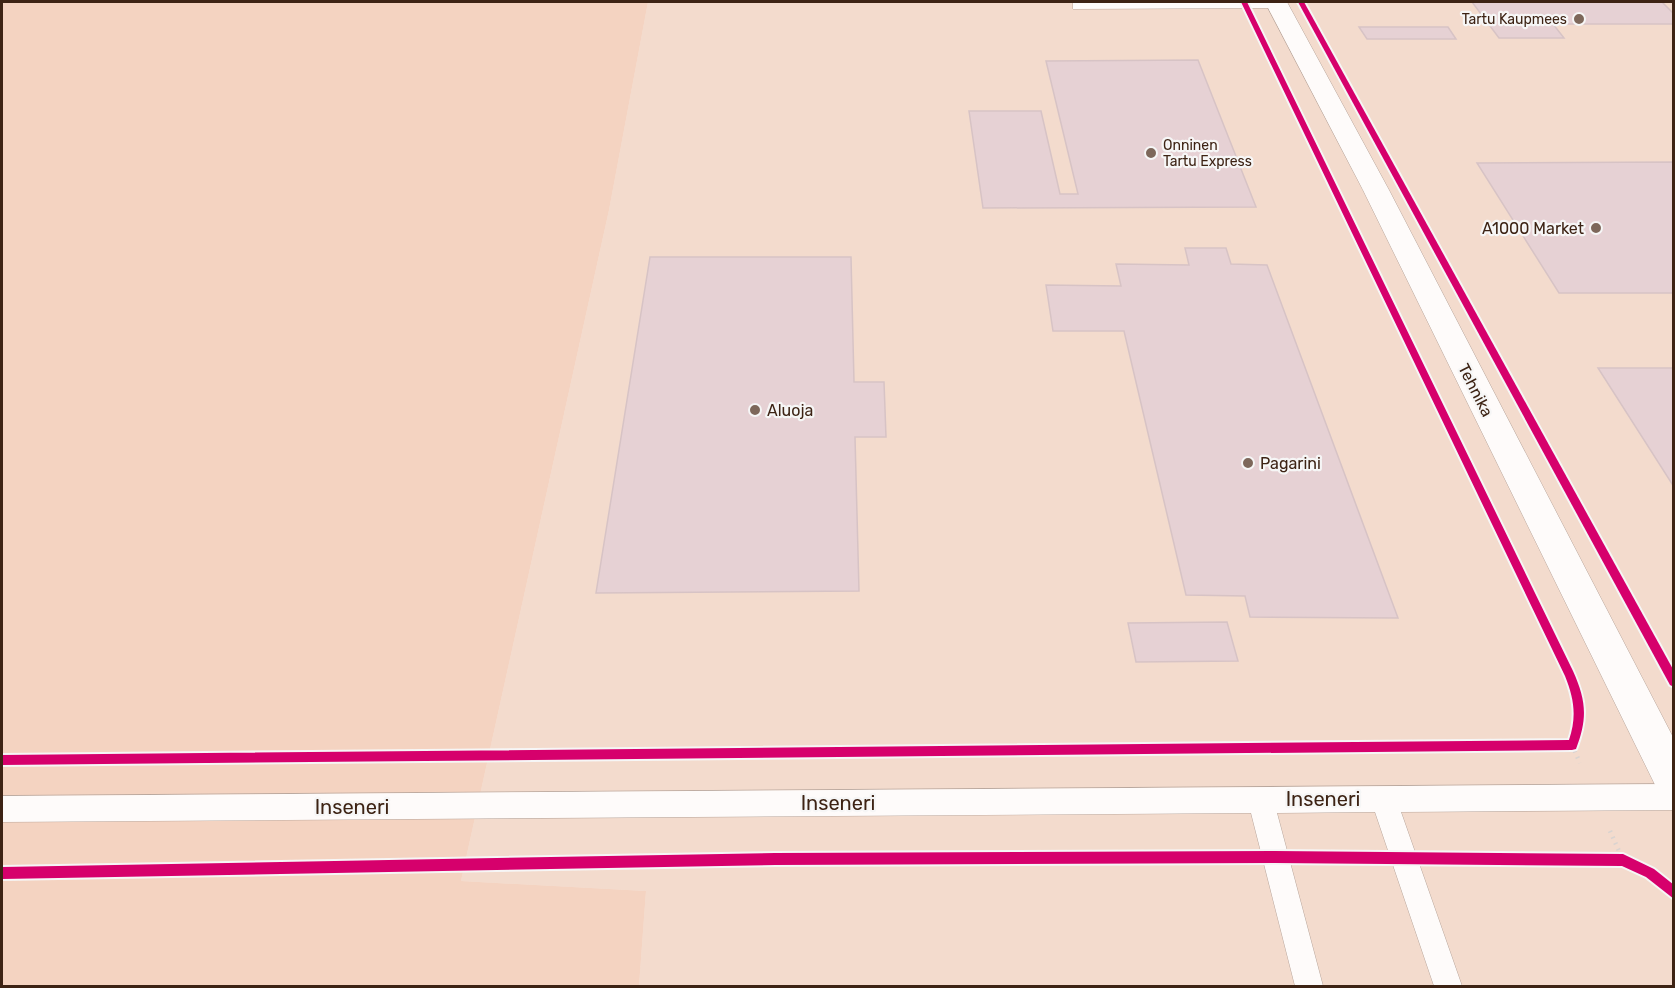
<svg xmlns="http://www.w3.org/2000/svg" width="1675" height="988" viewBox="0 0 1675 988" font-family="Rubik,sans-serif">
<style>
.built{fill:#f3dbcd}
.green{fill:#f4d3c1}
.building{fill:#e6d1d4;stroke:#d7c3c5;stroke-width:1.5}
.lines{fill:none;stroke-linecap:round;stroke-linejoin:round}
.service-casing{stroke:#b8a69c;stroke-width:1}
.minor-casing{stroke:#b8a69c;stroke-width:1}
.path-far2{stroke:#d9d3d0;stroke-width:3;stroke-dasharray:1 3;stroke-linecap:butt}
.path-far1{stroke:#d9d3d0;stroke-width:4;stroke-dasharray:1.5 4.5;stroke-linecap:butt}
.path{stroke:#d9d3d0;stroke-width:4.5;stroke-dasharray:1.5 5;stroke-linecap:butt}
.service{fill:#fefbfa;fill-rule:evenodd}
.minor{fill:#fefbfa;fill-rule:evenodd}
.cycleway-casing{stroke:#f6f6f6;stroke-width:4}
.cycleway{fill:#d6006c;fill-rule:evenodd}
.poi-dot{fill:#7d675a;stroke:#f6f6f6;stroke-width:2}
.labels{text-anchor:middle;stroke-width:4.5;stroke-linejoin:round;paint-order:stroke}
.far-poi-label{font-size:14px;fill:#3d2314;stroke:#f6f6f6;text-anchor:end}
.poi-label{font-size:16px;fill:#3d2314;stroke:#f6f6f6;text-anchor:start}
.street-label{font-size:16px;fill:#3d2314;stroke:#f6f6f6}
.near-street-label{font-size:20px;fill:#3d2314;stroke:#f6f6f6}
</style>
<rect width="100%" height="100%" fill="#f5e6dd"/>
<polygon class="built" points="648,2 1673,2 1673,986 639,986 646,891 461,881 609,210"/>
<polygon class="green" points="2,2 648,2 609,210 461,881 646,891 639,986 2,986"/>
<g class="building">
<polygon points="1472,2 1662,2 1674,14 1674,24 1553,24 1564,38 1499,38"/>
<polygon points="1359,27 1448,27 1456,39 1367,39"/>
<polygon points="1198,60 1256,207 983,208 969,111 1041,111 1060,194 1078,194 1046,61"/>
<polygon points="1674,162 1674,293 1559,293 1477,163"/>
<polygon points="1185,248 1226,248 1231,264 1267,265 1398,618 1250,617 1245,596 1186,595 1124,331 1053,331 1046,285 1121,286 1116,264 1189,265"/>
<polygon points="650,257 851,257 854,382 884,382 886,437 855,437 859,591 596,593"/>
<polygon points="1598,368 1674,368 1674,487"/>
<polygon points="1227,622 1238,661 1136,662 1128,623"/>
</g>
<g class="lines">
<g class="service-casing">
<g id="service">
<polygon points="1078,2 1283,2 1285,4 1278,8 1073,9 1073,3"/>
<polygon points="1674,784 1674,810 1401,812 1462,986 1434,986 1375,812 1277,813 1323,986 1295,986 1251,813 2,822 2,796"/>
</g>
</g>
<g class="minor-casing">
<polygon id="minor" points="1265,2 1287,2 1389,190 1674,739 1674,801 1660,795 1363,190"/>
</g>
<polyline class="path-far2" points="1328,175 1365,251"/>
<polyline class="path-far1" points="1364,249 1520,573"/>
<g class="path">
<polyline points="1642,625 1674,682"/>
<polyline points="1572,745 1580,763"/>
<polyline points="2,760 1572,745 1579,717 1576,693 1520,572"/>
<polyline points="1610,831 1623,860"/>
<polyline points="1310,858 1369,859"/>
<polyline points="1439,860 1623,860 1650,873 1674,893"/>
<polyline points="2,873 775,859 1240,858"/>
</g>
<use href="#service" class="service"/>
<use href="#minor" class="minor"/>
<g class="cycleway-casing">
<g id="cycleway">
<path d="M1241,2H1247L1573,671C1586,700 1588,718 1576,749L1572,750L2,765V755L1569,740C1577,717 1574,698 1565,676Z"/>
<polygon points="1298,2 1304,2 1674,671 1674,687 1670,685"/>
<polygon points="1275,851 1623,854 1654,869 1674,885 1674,899 1646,877 1622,866 1275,863 775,865 2,879 2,867 775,853"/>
</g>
</g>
<use href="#cycleway" class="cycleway"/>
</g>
<g class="poi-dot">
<circle cx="1579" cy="19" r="6"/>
<circle cx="1151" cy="153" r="6"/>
<circle cx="1596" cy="228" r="6"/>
<circle cx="755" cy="410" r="6"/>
<circle cx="1248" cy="463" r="6"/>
</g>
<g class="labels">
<g class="far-poi-label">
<text x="1567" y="24">Tartu Kaupmees</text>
<text x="1163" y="150" text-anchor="start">Onninen<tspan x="1163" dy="16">Tartu Express</tspan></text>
</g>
<g class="poi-label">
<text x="1584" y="234" text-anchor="end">A1000 Market</text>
<text x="767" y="416">Aluoja</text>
<text x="1260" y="469">Pagarini</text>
</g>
<g class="street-label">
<text transform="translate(1476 390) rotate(63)" y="6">Tehnika</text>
</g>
<g class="near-street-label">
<text x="1323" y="806">Inseneri</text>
<text x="838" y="810">Inseneri</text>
<text x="352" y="814">Inseneri</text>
</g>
</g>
<rect width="1675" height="988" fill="none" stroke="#3d2314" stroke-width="6"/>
</svg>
